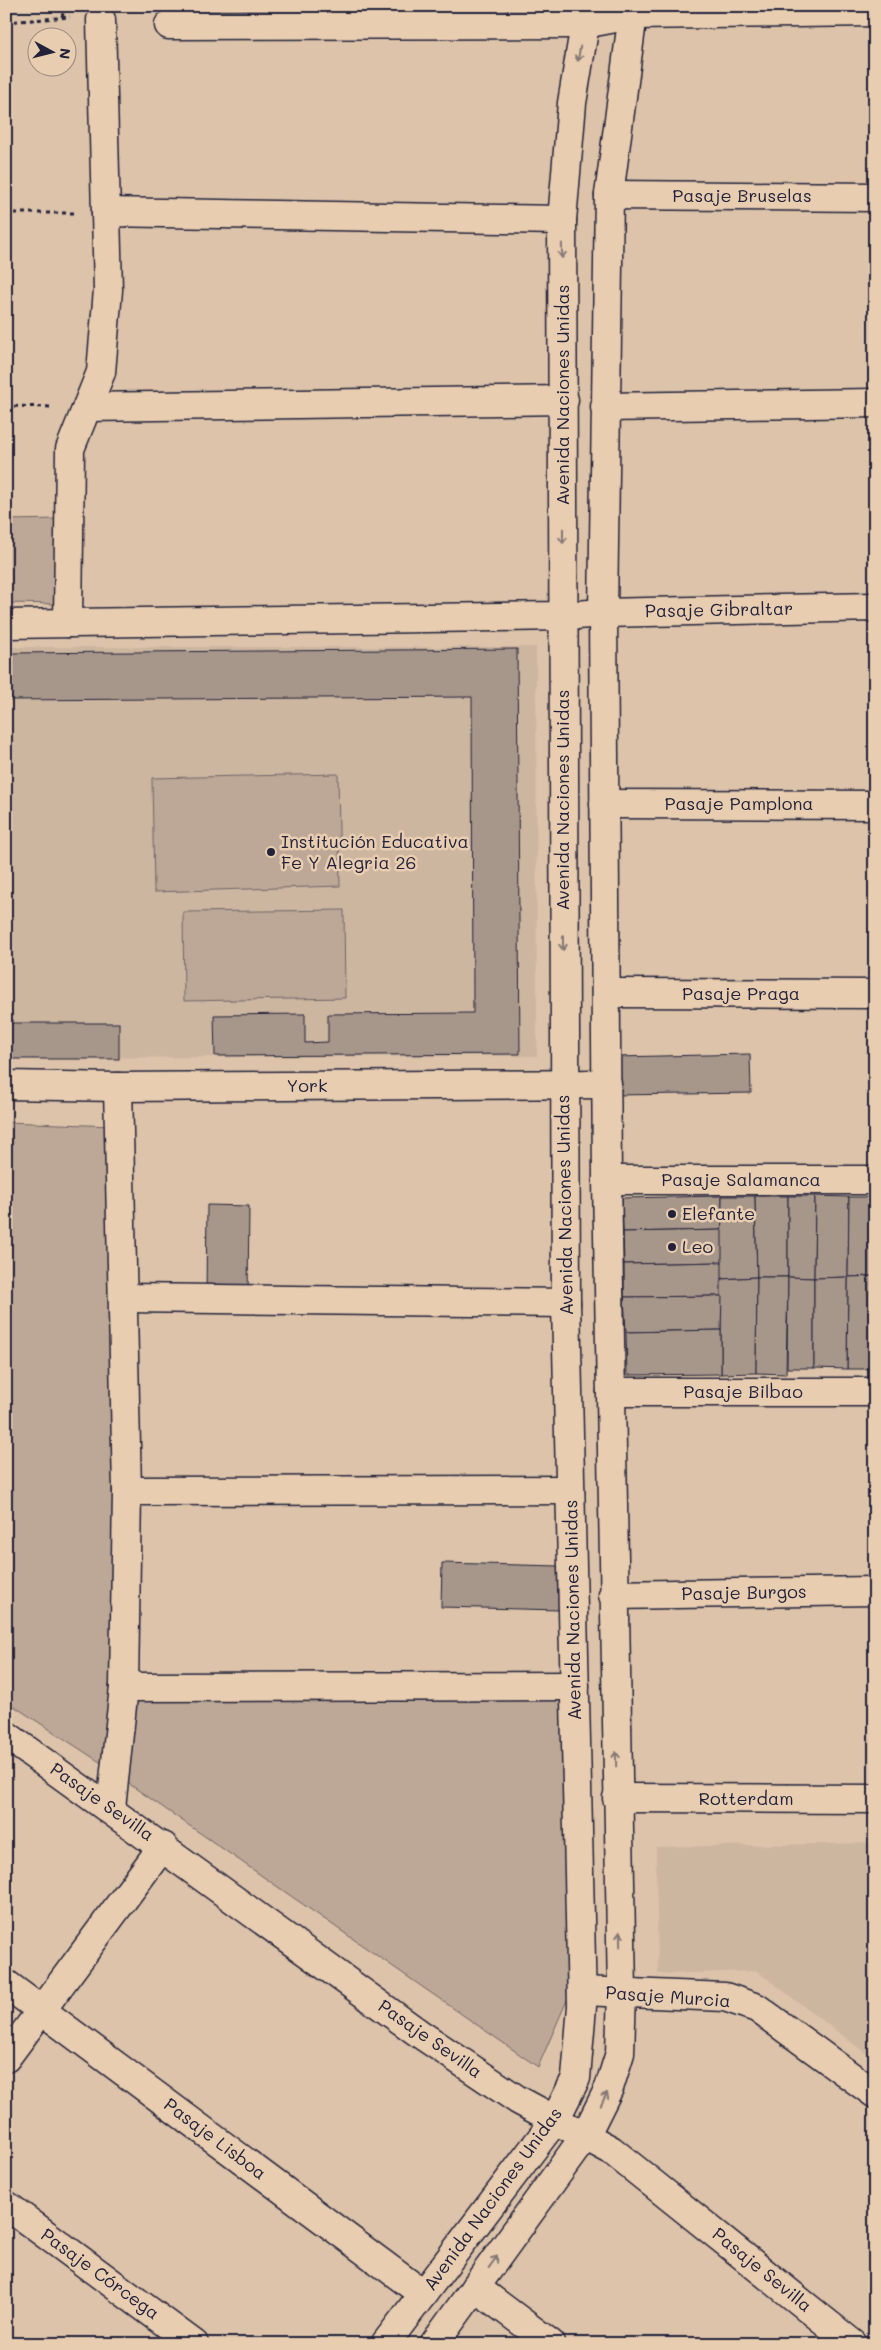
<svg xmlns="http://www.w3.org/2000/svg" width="881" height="2350" viewBox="0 0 881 2350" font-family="Mali,sans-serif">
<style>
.built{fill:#ccb6a0}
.green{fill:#bda897;stroke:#706569}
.building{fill:#a7968a;stroke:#22223b}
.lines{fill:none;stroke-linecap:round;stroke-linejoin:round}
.minor-casing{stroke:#22223b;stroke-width:31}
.tertiary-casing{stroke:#22223b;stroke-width:31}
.path{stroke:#22223b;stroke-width:3;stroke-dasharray:4 4;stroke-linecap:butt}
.minor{stroke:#e8cdb0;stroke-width:28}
.tertiary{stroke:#e8cdb0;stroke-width:28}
.oneway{stroke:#857876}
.poi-dot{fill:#22223b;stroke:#e8cdb0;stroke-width:2}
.labels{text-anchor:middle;stroke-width:5;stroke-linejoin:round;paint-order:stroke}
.street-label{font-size:18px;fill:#22223b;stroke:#e8cdb0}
.poi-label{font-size:18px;fill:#22223b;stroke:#e8cdb0;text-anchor:start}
</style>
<rect width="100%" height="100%" fill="#dcc3a9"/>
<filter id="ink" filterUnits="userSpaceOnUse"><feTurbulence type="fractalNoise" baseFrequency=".02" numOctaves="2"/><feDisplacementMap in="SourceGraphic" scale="10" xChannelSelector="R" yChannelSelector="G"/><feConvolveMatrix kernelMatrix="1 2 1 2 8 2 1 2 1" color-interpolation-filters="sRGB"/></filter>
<g filter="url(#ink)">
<g class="built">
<polygon points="6,647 536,647 537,1056 6,1058"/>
<polygon points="875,1843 875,2060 757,1971 658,1974 656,1847"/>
</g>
<g class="green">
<polygon points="194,6 532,6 530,14 193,12"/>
<polygon points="62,519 61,604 6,603 6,520"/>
<polygon points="338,774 340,886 154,892 152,778"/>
<polygon points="344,910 345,998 184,1001 183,912"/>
<polygon points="6,1122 113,1126 124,1600 106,1766 6,1701"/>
<polygon points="564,1687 571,1991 538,2067 122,1779 131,1691"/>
</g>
<g class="building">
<polygon points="517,649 520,1054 215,1056 214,1015 305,1014 305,1043 328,1042 328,1014 473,1013 472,697 6,700 6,653"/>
<rect x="6" y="1023" width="113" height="36"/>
<polygon points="750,1054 751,1093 616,1095 616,1057"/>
<polygon points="722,1196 722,1230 623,1232 622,1198"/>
<polygon points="722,1196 755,1196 757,1277 721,1279"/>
<polygon points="755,1196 788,1196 788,1277 757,1277"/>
<polygon points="788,1196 815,1196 814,1278 788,1277"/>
<polygon points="815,1196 849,1197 848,1277 814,1278"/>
<polygon points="849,1197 875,1197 875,1276 848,1277"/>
<polygon points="207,1205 249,1206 248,1295 206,1294"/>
<polygon points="722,1230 722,1262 624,1264 623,1232"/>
<polygon points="722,1262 722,1296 624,1297 624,1264"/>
<polygon points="875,1276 875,1369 847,1369 848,1277"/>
<polygon points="757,1277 756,1373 721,1374 721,1279"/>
<polygon points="757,1277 788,1277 786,1374 756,1373"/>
<polygon points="788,1277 814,1278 814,1368 787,1368"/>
<polygon points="848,1277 847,1369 814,1368 814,1278"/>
<polygon points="722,1296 721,1330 626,1332 624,1297"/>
<polygon points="721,1330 721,1374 627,1375 626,1332"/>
<polygon points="442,1563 559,1566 560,1610 441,1607"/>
</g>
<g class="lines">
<g class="minor-casing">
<g id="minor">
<polyline points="169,25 584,24 631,15 875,12"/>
<polyline points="609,195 875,197"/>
<polyline points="106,212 562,220"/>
<polyline points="87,407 564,400"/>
<polyline points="605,407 875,403"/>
<polyline points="68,623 70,449 101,372 108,290 101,20"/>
<polyline points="6,624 563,616 603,613 875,607"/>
<polyline points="604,804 875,805"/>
<polyline points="607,993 875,994"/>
<polyline points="6,1085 118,1087 607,1084"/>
<polyline points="607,1180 875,1180"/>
<polyline points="123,1298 566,1303"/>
<polyline points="611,1392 875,1392"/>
<polyline points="127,1491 570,1490"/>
<polyline points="613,1595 875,1591"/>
<polyline points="124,1687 575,1686"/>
<polyline points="6,1735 420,2034 518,2100 611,2150 853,2344"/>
<polyline points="617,1798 875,1799"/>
<polyline points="111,1808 124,1687 127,1491 118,1087"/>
<polyline points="6,1984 423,2294"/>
<polyline points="582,1991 725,1997 757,2008 875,2094"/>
<polyline points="6,2058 163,1846"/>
<polyline points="6,2205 194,2344"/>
<polyline points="475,2287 551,2344"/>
</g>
</g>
<g class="tertiary-casing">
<g id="tertiary">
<polyline points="385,2344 555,2120 576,2078 582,2006 566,1303 562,220 572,103 588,6"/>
<polyline points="434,2344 585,2136 609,2088 620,2053 622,1992 607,1180 603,613 609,195 634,6"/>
</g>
</g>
<g class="path">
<polyline points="62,17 65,6"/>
<polyline points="6,22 70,17"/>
<polyline points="6,213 76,213"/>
<polyline points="6,406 54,407"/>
</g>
<use href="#minor" class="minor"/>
<use href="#tertiary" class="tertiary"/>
</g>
<defs><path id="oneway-shaft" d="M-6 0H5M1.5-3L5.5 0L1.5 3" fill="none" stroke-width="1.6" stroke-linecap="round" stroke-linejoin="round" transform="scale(1.25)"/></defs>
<g class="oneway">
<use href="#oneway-shaft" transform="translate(579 54) rotate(99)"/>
<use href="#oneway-shaft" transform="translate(562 251) rotate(89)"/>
<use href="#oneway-shaft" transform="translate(563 536) rotate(90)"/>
<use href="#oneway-shaft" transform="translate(563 943) rotate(90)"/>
<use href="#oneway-shaft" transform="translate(616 1759) rotate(-91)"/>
<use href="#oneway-shaft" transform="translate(620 1939) rotate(-91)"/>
<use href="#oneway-shaft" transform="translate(604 2099) rotate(-64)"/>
<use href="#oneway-shaft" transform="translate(493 2262) rotate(-54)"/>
</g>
</g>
<g class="poi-dot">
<circle cx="271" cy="852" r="5"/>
<circle cx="672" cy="1214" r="5"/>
<circle cx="672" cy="1247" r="5"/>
</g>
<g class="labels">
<g class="street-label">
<text x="742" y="202">Pasaje Bruselas</text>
<text transform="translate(563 395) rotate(-90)" y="6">Avenida Naciones Unidas</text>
<text transform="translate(719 610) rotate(-1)" y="6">Pasaje Gibraltar</text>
<text transform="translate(563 800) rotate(-90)" y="6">Avenida Naciones Unidas</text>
<text x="739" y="810">Pasaje Pamplona</text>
<text x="741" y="1000">Pasaje Praga</text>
<text x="307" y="1092">York</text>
<text x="741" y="1186">Pasaje Salamanca</text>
<text transform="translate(565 1205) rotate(-91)" y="6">Avenida Naciones Unidas</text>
<text x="743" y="1398">Pasaje Bilbao</text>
<text transform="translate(744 1593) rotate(-1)" y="6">Pasaje Burgos</text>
<text transform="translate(573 1610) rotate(-91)" y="6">Avenida Naciones Unidas</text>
<text x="746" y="1805">Rotterdam</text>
<text transform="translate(102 1802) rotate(35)" y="6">Pasaje Sevilla</text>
<text transform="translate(668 1997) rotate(4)" y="6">Pasaje Murcia</text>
<text transform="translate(430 2039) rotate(35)" y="6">Pasaje Sevilla</text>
<text transform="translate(215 2139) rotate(37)" y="6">Pasaje Lisboa</text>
<text transform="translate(493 2199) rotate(-54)" y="6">Avenida Naciones Unidas</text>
<text transform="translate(762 2270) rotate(39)" y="6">Pasaje Sevilla</text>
<text transform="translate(100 2274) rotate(36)" y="6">Pasaje Córcega</text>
</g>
<g class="poi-label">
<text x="281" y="848">Institución Educativa<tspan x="281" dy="21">Fe Y Alegria 26</tspan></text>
<text x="682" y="1220">Elefante</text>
<text x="682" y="1253">Leo</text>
</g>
</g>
<rect width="881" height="2350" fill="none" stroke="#e8cdb0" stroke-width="25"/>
<rect x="12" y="12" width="856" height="2325" fill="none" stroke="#22223b" stroke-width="2" filter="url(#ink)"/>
<g transform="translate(52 52) rotate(97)"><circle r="24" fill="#e8cdb0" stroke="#998981"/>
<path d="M0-4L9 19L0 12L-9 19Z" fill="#22223b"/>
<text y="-8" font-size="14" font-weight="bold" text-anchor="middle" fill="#22223b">N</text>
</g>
</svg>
